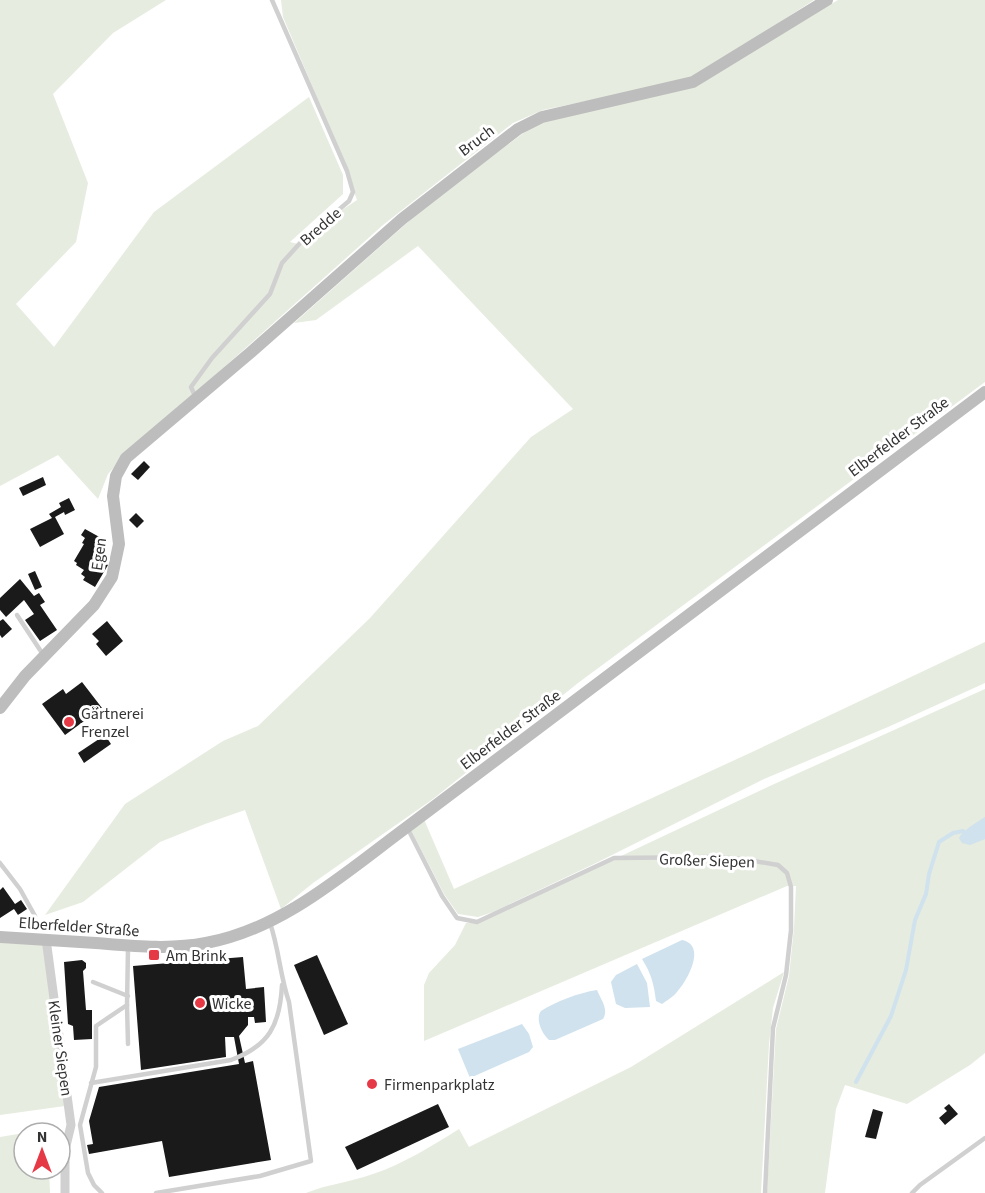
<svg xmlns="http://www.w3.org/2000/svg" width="985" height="1193" viewBox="0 0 985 1193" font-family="'Source Sans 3',sans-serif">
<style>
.green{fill:#e6ecdf}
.water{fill:#cfe2ee}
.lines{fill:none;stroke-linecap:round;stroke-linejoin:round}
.stream{stroke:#cfe2ee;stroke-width:4}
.building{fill:#1a1a1a}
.lane{stroke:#d0d0d0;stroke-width:4.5}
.street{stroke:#d0d0d0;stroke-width:9}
.secondary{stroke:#bdbdbd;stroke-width:12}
.poi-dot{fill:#e63946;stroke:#fff;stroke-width:2}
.labels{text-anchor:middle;stroke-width:6;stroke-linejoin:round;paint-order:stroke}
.street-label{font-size:16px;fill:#333;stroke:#fff}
.poi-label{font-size:16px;fill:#333;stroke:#fff;text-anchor:start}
</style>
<rect width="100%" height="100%" fill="#fff"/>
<g class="green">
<polygon points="0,0 166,0 113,33 53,94 88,183 76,242 16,304 54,347 154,212 309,97 343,175 343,194 290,242 302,245 339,212 357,200 338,147 283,17 281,0 814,0 721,60 683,81 543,110 513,123 383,225 212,378 147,433 108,474 98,499 58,455 0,486"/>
<polygon points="838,0 985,0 985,382 578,683 433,799 313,883 281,909 245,810 205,824 160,842 83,902 45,915 125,804 223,741 258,726 370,618 531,437 573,409 418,246 316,320 294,323 434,199 537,123 686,89"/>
<polygon points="985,642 985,683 888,727 764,779 596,863 493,912 478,917 458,914 444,894 410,828 423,817 454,889 750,753"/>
<polygon points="985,689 985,1053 970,1065 907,1104 845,1085 836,1109 825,1193 767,1193 776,1029 789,976 794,928 796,886 787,886 424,1041 424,985 429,973 455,945 466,923 479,922 496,915 772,785"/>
<polygon points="0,943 43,944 65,1106 0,1115"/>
<path d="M784,972L773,1008L769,1044L761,1193H306C328,1184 351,1182 373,1174C403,1164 432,1146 459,1129L469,1147L631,1067Z"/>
<polygon points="24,1133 24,1169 49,1169 50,1193 0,1193 0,1137"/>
</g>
<g class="water">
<path d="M985,817V839L970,845L962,843L959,838C962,831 977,822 985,817Z"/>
<path d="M682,940C707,945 688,980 677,992C673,997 667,1000 662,1004L656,1001C654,984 651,973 642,959Z"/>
<polygon points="637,964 647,983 650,1007 625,1008 616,1004 611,982 616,975"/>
<path d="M597,990C601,1000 609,1009 603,1019L555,1040H549C542,1034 535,1019 541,1011C557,1001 578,993 597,990Z"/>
<polygon points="522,1024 529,1034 533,1047 529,1052 470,1078 458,1049"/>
</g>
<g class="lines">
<polyline class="stream" points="856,1082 891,1016 906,970 915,920 926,894 929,874 939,842 953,833 963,831"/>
</g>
<g class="building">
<polygon points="144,461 150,467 138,480 131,474"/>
<polygon points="43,477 46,485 23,496 19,488"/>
<polygon points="69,498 75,510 65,515 64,512 55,517 64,534 40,547 30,529 52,518 49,514 61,507 59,503"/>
<polygon points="136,513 144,521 137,528 129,520"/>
<polygon points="85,529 103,539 93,556 108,565 95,587 83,580 85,577 81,574 84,570 76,565 77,563 74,561 84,544 82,543 85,538 81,535"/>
<polygon points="35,571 42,587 35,590 28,574"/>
<polygon points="20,579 34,596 39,593 45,602 40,605 57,630 40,641 25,620 34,614 24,600 6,617 0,610 0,598"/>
<polygon points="3,619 12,629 2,638 0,635 0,621"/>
<polygon points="107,621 123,641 106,656 96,644 99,641 92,634"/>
<polygon points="82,682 102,708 65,735 42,704 63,689 66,694"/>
<polygon points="105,735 111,744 84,763 78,753"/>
<polygon points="3,887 15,904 21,900 27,909 18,915 14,909 0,918 0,890"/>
<polygon points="317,955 348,1024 324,1035 294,965"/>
<polygon points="243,957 246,989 264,987 266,1022 255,1023 254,1017 248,1017 248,1025 239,1036 245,1063 253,1061 271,1160 169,1177 162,1141 89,1154 87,1145 93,1144 89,1121 99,1087 239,1064 234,1037 225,1037 226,1057 141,1070 133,966"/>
<polygon points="82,960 86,963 86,968 83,971 86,1010 92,1010 92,1039 74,1040 73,1026 68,1024 64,962"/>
<polygon points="438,1104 449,1127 357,1170 345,1147"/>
<polygon points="949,1104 958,1114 945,1125 939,1118 947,1111 944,1108"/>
<polygon points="873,1109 883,1112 876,1139 865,1137"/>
</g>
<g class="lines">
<g class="lane">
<polyline points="195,396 191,387 212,358 270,294 282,263 301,242 349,201 353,192 347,171 272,0"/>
<polyline points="17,615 44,656"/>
<polyline points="408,829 442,896 457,918 477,922 614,858 714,857 742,859 778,865 787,873 791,887 791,930 786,975 773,1028 765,1193"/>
<polyline points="0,863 20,889 35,916"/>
<polyline points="128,948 127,1005 128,1044"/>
<polyline points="93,982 128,996"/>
<path d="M91,1083L231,1060C269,1046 280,1025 282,985"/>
<polyline points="102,1193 94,1185 88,1173 80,1125 96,1067 96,1026 127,1005"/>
<path d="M156,1193L260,1176L311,1161L289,1002C280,976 279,949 270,923"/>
<polyline points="912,1193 920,1185 985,1138"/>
</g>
<polyline class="street" points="46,939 71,1125 65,1150 65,1193"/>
<g class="secondary">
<polyline points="0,708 25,676 94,605 112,577 119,544 113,496 116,476 126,458 250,353 402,219 518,129 542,117 693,82 827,0"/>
<path d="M0,937C32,939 64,941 96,943C133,946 170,950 206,943C283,929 346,872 407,827L985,392"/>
</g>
</g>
<g class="poi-dot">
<circle cx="69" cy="722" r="6"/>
<rect x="148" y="949" width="12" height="12" rx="3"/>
<circle cx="200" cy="1003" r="6"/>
<circle cx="372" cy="1084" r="6"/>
</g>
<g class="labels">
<g class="street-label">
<text transform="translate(476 140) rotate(-37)" y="6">Bruch</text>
<text transform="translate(320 226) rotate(-41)" y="6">Bredde</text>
<text transform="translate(898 436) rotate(-37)" y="6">Elberfelder Straße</text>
<text transform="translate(98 554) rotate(-82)" y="6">Egen</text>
<text transform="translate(510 729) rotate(-37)" y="6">Elberfelder Straße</text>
<text transform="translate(707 860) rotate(2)" y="6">Großer Siepen</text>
<text transform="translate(79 926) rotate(4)" y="6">Elberfelder Straße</text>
<text transform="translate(61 1048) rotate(82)" y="6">Kleiner Siepen</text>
</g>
<g class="poi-label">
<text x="81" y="719">Gärtnerei<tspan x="81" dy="18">Frenzel</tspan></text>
<text x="166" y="961">Am Brink</text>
<text x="212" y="1009">Wicke</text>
<text x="384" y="1090">Firmenparkplatz</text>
</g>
</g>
<g transform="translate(42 1151)"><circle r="28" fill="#ffffff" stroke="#adadad" stroke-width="1.5"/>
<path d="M0-4.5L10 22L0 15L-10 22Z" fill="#e63946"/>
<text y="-9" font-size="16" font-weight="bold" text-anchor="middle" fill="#333333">N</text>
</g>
</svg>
